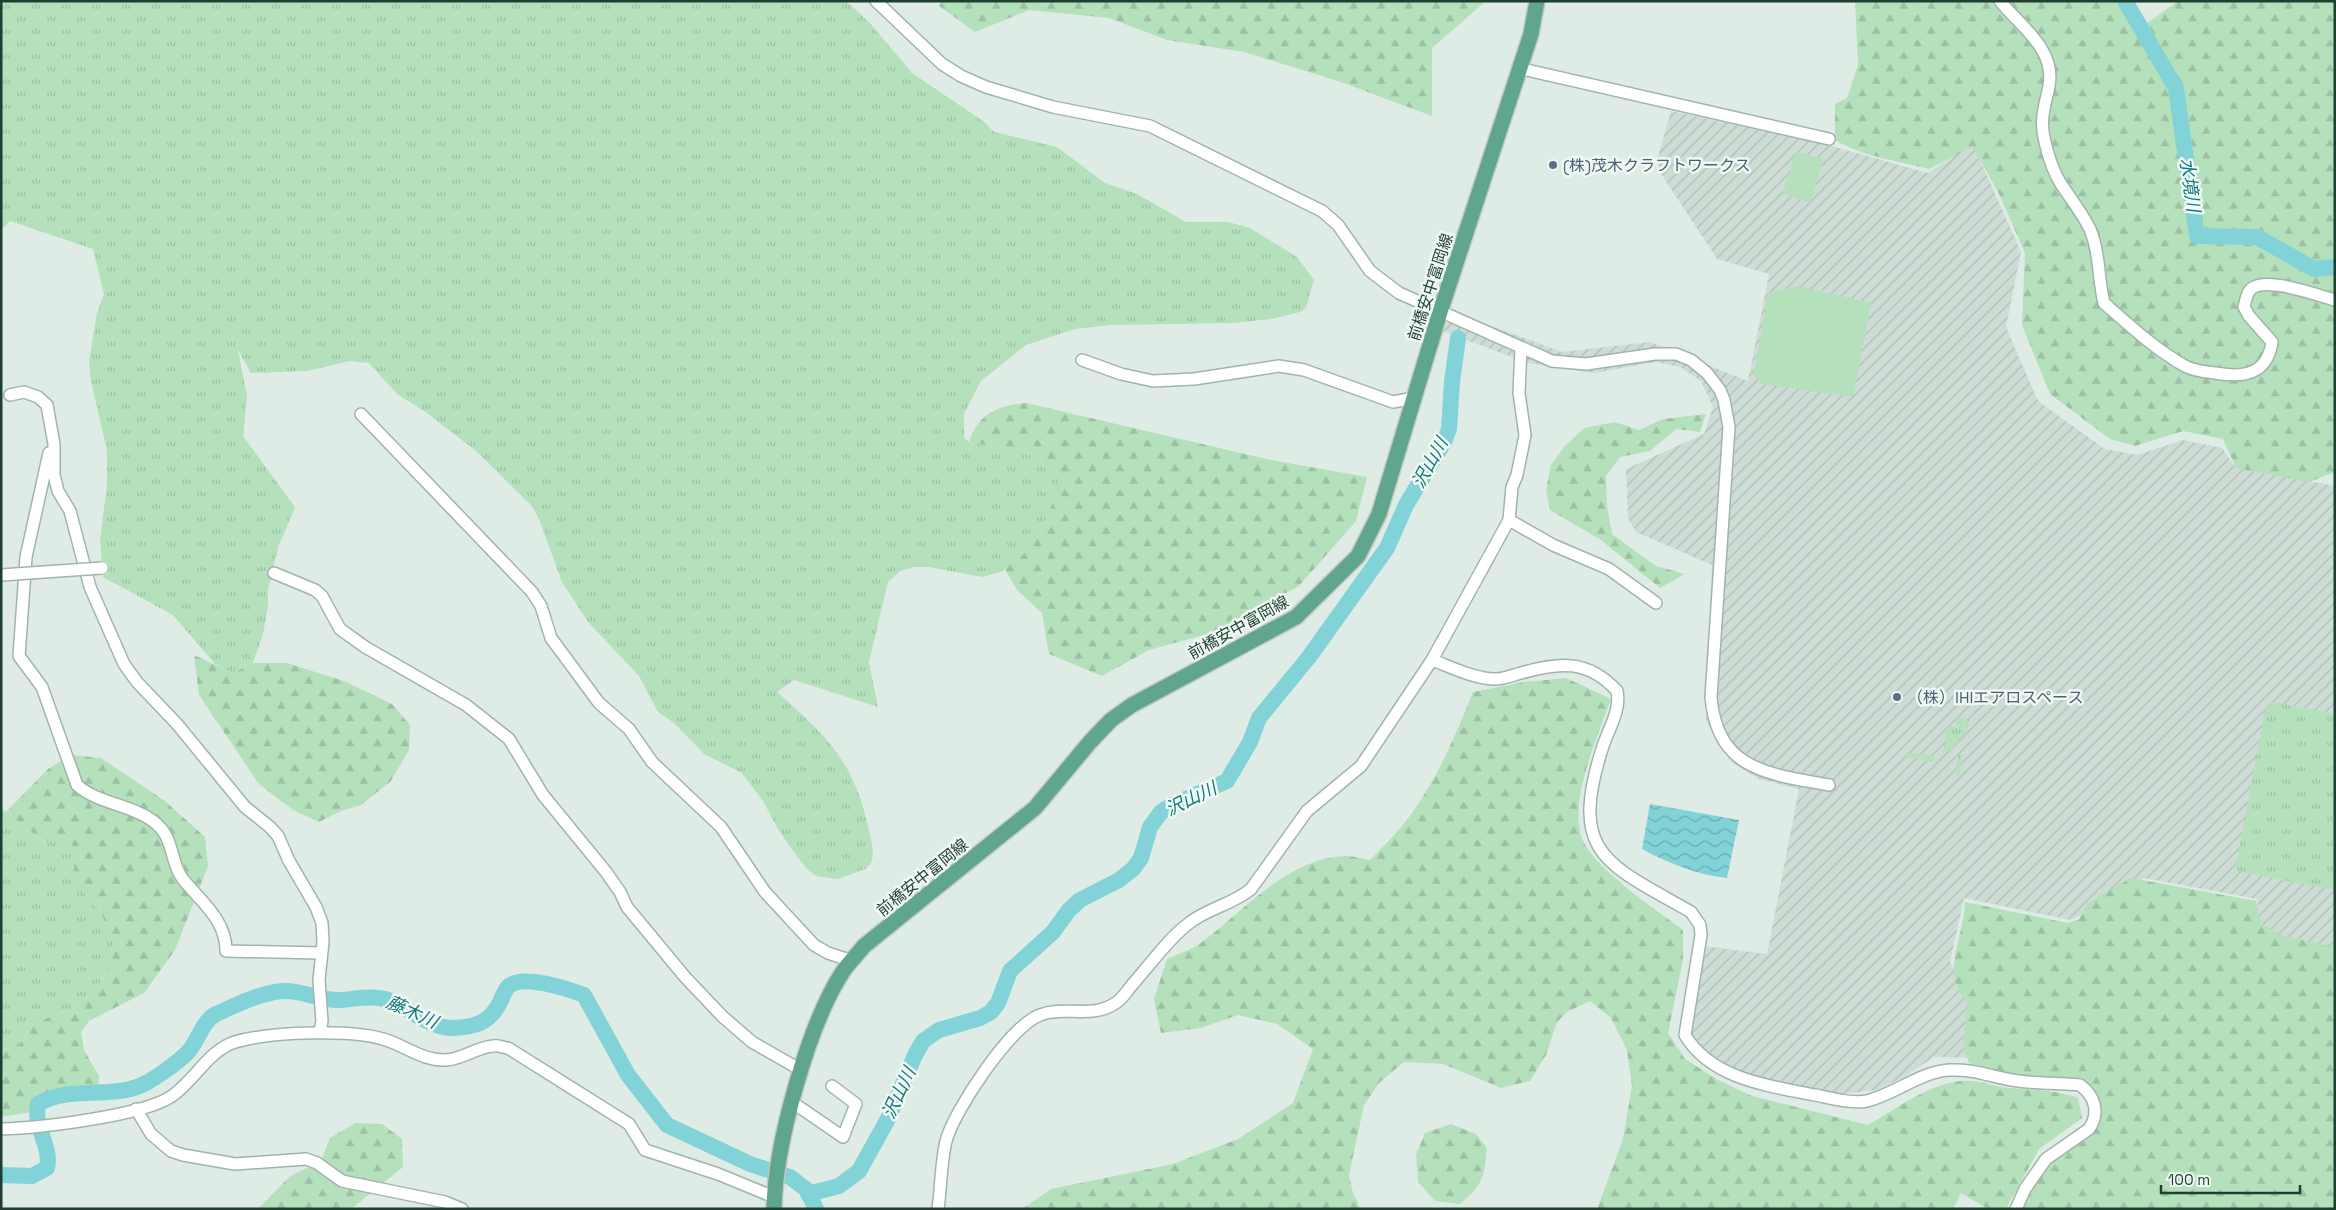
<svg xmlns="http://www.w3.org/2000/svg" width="2336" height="1210" viewBox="0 0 2336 1210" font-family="'Space Grotesk','Noto Sans JP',sans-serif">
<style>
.industrial{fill:url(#industrial-furrows)}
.grass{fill:url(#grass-tufts)}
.forest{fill:url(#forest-firs)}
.garden{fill:#b5e0bc}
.water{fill:url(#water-waves)}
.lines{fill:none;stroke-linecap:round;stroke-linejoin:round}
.river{stroke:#81d3d7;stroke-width:16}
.minor-casing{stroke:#a1b4ac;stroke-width:14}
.major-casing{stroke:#c0c9c6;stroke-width:18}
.minor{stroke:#fff;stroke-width:11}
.major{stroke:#5fa68c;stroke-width:15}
.minor-bridge-casing{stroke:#a1b4ac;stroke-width:14;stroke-linecap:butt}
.minor-bridge{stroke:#fff;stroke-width:11}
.service-dot{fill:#5c6f8a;stroke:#f0f8f3;stroke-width:2}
.labels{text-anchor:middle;stroke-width:5;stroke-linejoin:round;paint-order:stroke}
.service-label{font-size:16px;fill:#4e5e75;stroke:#f0f8f3;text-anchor:start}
.street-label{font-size:16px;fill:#1e3e32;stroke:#f0f8f3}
.water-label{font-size:18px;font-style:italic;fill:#127980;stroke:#f0f8f3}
</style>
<defs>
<pattern id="industrial-furrows" width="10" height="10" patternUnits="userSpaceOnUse" patternTransform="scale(1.25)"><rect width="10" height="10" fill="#cddcd4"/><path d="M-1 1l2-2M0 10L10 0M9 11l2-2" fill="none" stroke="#b0beb6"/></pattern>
<pattern id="grass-tufts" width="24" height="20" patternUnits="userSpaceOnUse" patternTransform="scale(1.25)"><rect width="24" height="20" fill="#b5e0bc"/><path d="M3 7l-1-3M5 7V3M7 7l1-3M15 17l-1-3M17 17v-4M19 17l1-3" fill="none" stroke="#9bc1a2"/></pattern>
<pattern id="forest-firs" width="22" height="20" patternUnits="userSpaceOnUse" patternTransform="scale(1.25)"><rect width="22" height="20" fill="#b5e0bc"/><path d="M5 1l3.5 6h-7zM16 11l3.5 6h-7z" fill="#9bc1a2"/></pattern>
<pattern id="water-waves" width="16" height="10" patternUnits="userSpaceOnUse" patternTransform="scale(1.25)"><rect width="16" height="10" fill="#81d3d7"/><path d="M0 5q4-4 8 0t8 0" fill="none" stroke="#69adaf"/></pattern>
</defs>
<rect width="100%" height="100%" fill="#dfece5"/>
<polygon class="industrial" points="1671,111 1828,145 1928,173 1973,144 2021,252 2006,327 2038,401 2105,449 2137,455 2183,440 2222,448 2236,468 2335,486 2335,954 2261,928 2257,899 2144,878 2071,920 1964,898 1950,962 1974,1003 1982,1058 1934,1057 1904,1077 1876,1090 1835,1095 1753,1080 1693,1044 1688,1029 1704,946 1767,954 1799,789 1759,779 1731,762 1706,721 1712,565 1636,532 1628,518 1626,469 1704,434 1713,407 1701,381 1680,367 1656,362 1594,373 1529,363 1442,331 1456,313 1562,352 1650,342 1748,381 1769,274 1717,259 1660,172 1658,157"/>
<g class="grass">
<path d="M1,1H846L869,22L912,73L983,121L994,132L1057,147L1105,183L1137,194L1186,222H1228L1250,228L1297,257L1314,280L1306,308L1300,312L1271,319L1233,323L1112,325L1075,329L1026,345L981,381L964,414V437L969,442L1021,450L1036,456L1060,480C1051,513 1037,552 1004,568V571L982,577L929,567H915L900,571L888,582L869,662L878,707L794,680L777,692C825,735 853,759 868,826C871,839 875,851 871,863L865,869L838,879L816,876L805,867L779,831L763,801L742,773L704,754L674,723L658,712L639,676L588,622L562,582L539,519L532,506L476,451L427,413L397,394L369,363L350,361L307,371L251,373L238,350L247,396L243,436L295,507L278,548L268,590V606L263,634L253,663L233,673L215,664L173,615L103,577L100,541L107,484V451L91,381L89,361L97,313L104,294L93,249L10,221L1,230Z"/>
<polygon points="2273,702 2335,714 2335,890 2244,873 2238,871 2236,866 2265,710"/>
<polygon points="1959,717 1969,720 1968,728 1957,726 1955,720"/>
<polygon points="1948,726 1967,730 1950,751 1947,750 1943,753"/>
<polygon points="1959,754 1963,755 1959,775 1957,776 1955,772"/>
<polygon points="1,808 42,840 48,841 60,836 71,841 74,850 74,872 86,895 100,911 113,941 108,970 94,992 82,1001 70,1009 35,1023 22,1043 1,1051"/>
</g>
<g class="forest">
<polygon points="942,1 1486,1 1432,48 1432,116 1341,82 1244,52 1167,40 1109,18 1029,10 975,32 939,6"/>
<path d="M1855,1H2123L2146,24L2178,1H2335V472L2309,482L2236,468L2223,439L2183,431L2135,446L2110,439L2050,394L2022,325L2025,253L1999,194L1973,147L1929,169C1899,161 1863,157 1835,140V104L1847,98L1858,65Z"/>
<path d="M1026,403L1271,460L1367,477L1356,521L1299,586L1211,633L1149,650L1102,676L1049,654L1042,613L1017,590L1004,568C1037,552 1051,513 1059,480L1036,456L1021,450L969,442C979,413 997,406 1026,403Z"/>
<polygon points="1706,414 1700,432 1676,429 1650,451 1620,457 1606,476 1607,506 1612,534 1656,566 1685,574 1660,588 1601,540 1550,510 1546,490 1551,465 1564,447 1584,428 1615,422 1639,430 1663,419"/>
<polygon points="194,655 233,673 253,663 287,663 344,681 392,704 410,725 409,750 391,781 361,805 341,811 319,822 293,810 259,784 199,695"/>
<path d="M1566,678L1611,699C1598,736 1572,792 1580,832C1586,864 1657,910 1683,930V960L1668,1033L1685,1059L1718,1080L1752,1096L1868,1125C1899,1108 1935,1078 1972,1081C1985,1082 1997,1087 2010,1088C2034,1090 2056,1090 2078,1098L2082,1118L2039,1149L2006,1209H1988L1961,1193L1953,1209H1597L1623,1139L1632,1086L1627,1050L1611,1018L1590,1001L1567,1012L1557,1022L1546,1055L1530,1081L1501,1088L1443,1064L1404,1062L1379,1083L1364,1105L1349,1175L1353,1193L1361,1209H1022L1051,1189L1173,1164L1238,1139L1293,1103L1313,1049L1277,1024L1238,1015L1201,1028L1161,1033L1154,999L1167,959C1177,954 1189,951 1198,945C1243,913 1287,857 1347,856C1354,856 1362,859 1370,860C1382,848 1395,835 1406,821C1436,782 1455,737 1473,692L1524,682Z"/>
<path d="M71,755L101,758L165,801L205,837L208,866L175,950L144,993L89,1021L81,1032L84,1050L99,1076L98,1089C67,1100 34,1115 1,1116V1051L22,1043L35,1023L70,1009L82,1001L94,992L108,970L113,941L100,911L86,895L74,872V850L71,841L60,836L48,841L42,840L6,812L48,769Z"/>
<path d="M2131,878L2256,901L2262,924L2284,936L2335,947V1209H2021L2048,1164L2094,1130L2100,1106L2092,1089L2079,1082L2012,1076L1987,1067L1969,1063L1963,1045L1968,1004C1939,971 1964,940 1965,902L2068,923L2079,919L2088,903Z"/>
<polygon points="355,1123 382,1124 402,1139 403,1167 351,1209 258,1209 289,1177 321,1161 330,1138"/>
<path d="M1451,1124L1476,1134L1487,1148C1484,1177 1483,1185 1460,1204L1435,1201L1418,1182L1416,1155L1425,1133Z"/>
</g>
<g class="garden">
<polygon points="1796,152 1823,159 1811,203 1783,193"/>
<polygon points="1798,286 1871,303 1853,397 1762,384 1754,375 1768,293"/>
<polygon points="1907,752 1934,756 1933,762 1907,757"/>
</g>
<path class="water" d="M1650,804L1739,820L1727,878C1698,875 1668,863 1642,849Z"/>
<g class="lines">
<g class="river">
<polyline points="2125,1 2176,88 2197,236 2257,237 2314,269 2335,267"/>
<path d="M1,1175L32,1176L47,1168C52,1145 33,1129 38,1104C69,1085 112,1100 144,1084C156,1078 178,1062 187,1053C198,1042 202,1021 216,1014C236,1005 262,992 284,991C302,990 321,1001 340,1000C356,999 372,995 388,1000C409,1008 429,1028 453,1028C475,1027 489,1023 499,1004C502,999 504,991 508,987C521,973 568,989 584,995L628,1075L667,1125L750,1164L790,1177L807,1190L816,1209"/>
<polyline points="808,1194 839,1186 859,1171 889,1117 915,1055 923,1041 939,1030 980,1018 991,1012 998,1003 1010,971 1053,932 1069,910 1080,900 1119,880 1133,869 1141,858 1150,827 1161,812 1172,805 1227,781 1250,742 1259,718 1309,657 1387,548 1406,505 1444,442 1449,429 1452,382 1458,338"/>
</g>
<g class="minor-casing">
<g id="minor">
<path d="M876,1L942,64L961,76L986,87L1053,107L1150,126L1322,211L1338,225L1370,271L1399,293L1552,361L1586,364L1655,354H1676L1691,360L1707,373L1720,390L1724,400L1729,427L1711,697C1717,770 1768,774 1829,785"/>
<path d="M2000,1C2020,26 2056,49 2049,86C2045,106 2039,120 2045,142C2048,155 2054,173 2061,184C2071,199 2082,213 2090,229C2100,253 2098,279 2104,303C2129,325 2156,350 2185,366C2194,371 2206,372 2215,373C2243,378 2267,375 2272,342L2249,316L2244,307C2246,300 2246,294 2251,289C2266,276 2317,295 2335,300"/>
<polyline points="1518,68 1829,139"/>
<polyline points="1082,360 1121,374 1153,381 1194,379 1279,366 1304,370 1393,402 1414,398"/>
<polyline points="10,395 24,392 38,397 47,405 54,444 54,475 58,491 70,511 90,587 124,664 137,682 177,724 245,807 270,827 278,836 289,861 316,907 322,923 323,942 319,980 322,1021 320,1032"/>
<polyline points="361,414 532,592 541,606 551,638 599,703 629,729 652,762 721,827 765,892 814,945 828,953 852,961"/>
<path d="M49,453L26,557L19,656L42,687L77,785C98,804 130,804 153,821C175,837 169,859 182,878C200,901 226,919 226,951L321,953"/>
<polyline points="1509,520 1553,545 1609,569 1656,603"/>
<polyline points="274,573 315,590 322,596 340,629 365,647 466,705 509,739 543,795 606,872 620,892 627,907 685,977 723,1017 752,1042 801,1070"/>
<path d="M1432,660C1451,667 1475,679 1495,679C1504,679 1513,675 1521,673C1559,662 1588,659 1617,691C1621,710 1609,728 1603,746C1568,854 1605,863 1691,912L1700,925L1701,935L1685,1035C1711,1079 1769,1086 1815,1095C1831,1098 1851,1104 1867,1101C1895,1094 1920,1072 1949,1070C1975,1069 1988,1076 2012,1080C2034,1084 2058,1083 2080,1085C2095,1096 2100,1113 2089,1129L2046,1159L2025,1189L2016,1209"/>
<polyline points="792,1102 843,1137 856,1104 832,1086"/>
<polyline points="136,1109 151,1134 171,1151 183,1155 235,1164 306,1159 317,1163 342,1181 445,1202 462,1209"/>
<path d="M1,1129C38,1128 143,1116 172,1096C194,1081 209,1050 235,1042C270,1032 355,1028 389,1041C408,1048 425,1061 446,1060C463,1059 477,1047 493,1046C498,1045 504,1048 508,1048L629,1124L645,1150L718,1174L774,1197"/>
<path d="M938,1209C941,1187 941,1162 946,1141C954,1111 1010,1026 1040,1015C1065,1005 1093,1020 1117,1002C1123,998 1127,991 1132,985C1149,966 1168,939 1188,924C1207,908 1232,905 1251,889L1307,811L1361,766L1432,660L1509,520L1512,487L1517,475L1525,435L1519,393L1521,348"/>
</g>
</g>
<g class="major-casing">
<path id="major" d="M774,1209C775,1145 808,1026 842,973C848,963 857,955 864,946L1035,808L1090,742L1111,720L1132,705L1296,617L1358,556L1379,514L1440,312L1531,34L1537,1"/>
</g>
<use href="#minor" class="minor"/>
<use href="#major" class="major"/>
<g class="minor-bridge-casing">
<polyline id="minor-bridge" points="1,575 102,568"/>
</g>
<use href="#minor-bridge" class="minor-bridge"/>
</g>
<g class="service-dot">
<circle cx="1553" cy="165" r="5"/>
<circle cx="1897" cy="697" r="5"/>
</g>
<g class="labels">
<g class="service-label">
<text x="1563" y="171">(株)茂木クラフトワークス</text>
<text x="1907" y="703">（株）IHIエアロスペース</text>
</g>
<g class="street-label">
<text transform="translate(1430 287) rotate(-72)" y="6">前橋安中富岡線</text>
<text transform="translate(1238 627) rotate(-29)" y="6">前橋安中富岡線</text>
<text transform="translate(922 877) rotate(-39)" y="6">前橋安中富岡線</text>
</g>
<g class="water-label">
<text transform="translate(2190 185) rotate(82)" y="6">水境川</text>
<text transform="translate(1430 463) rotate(-61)" y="6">沢山川</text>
<text transform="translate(1191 799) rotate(-26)" y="6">沢山川</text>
<text transform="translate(412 1012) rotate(24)" y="6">藤木川</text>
<text transform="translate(899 1093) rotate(-65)" y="6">沢山川</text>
</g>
</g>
<rect width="2336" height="1210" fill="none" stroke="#1e3e32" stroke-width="5"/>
<path d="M2161 1185v8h139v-8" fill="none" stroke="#1e3e32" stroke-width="2.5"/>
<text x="2168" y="1185" font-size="15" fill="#1e3e32" stroke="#f0f8f3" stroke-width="4" paint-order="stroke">100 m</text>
</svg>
